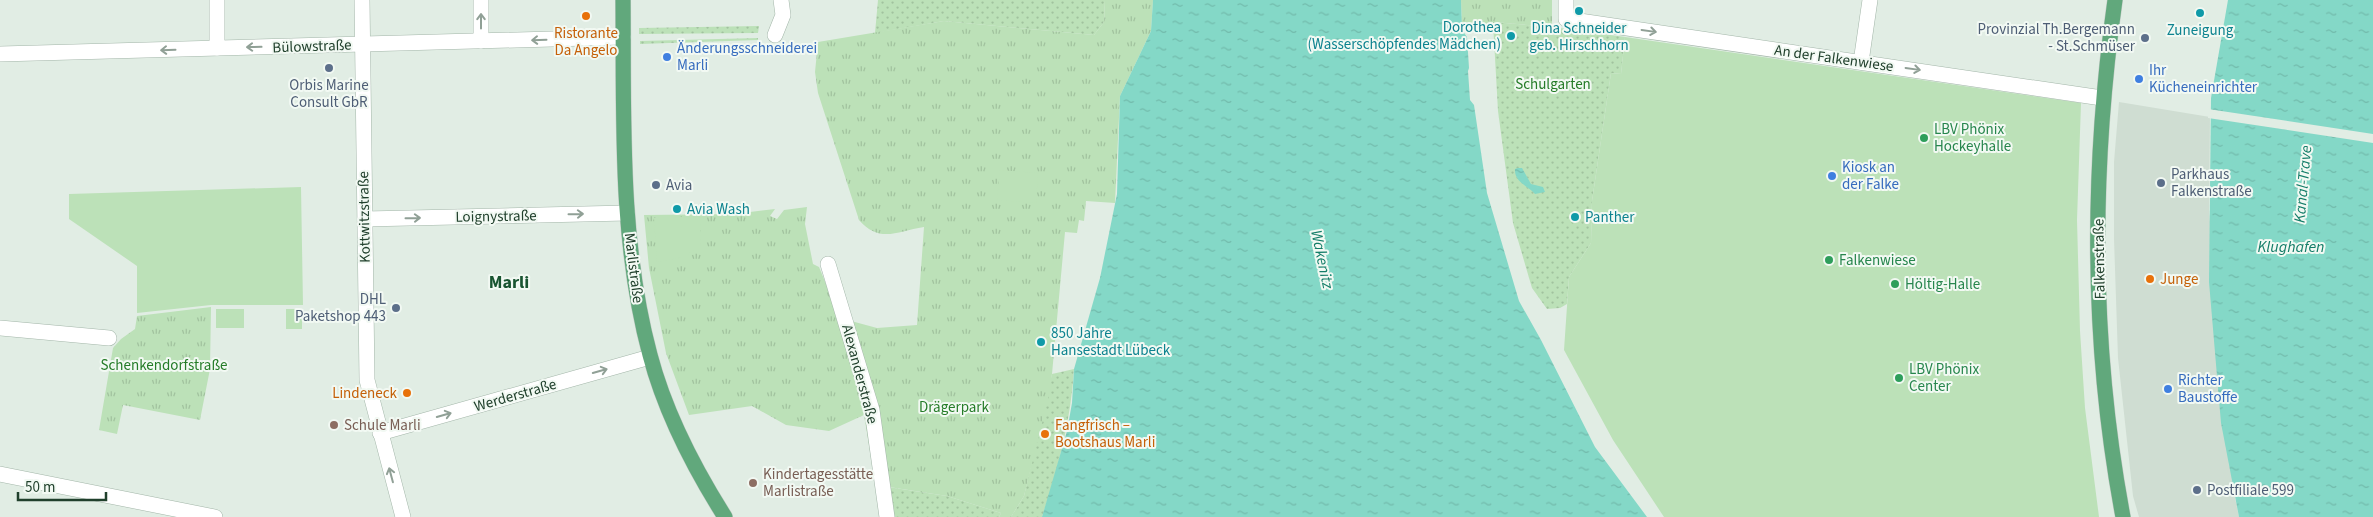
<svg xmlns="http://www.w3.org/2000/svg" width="2373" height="517" viewBox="0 0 2373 517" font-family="'Source Sans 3',sans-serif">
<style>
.built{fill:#cfddd2}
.grass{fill:url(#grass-dots)}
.park{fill:url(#park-tufts)}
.pitch{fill:#bce1b8}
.water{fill:url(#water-ripples)}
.pier{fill:#e1ede4}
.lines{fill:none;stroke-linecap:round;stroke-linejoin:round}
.minor-casing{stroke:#a3b6a9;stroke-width:16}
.major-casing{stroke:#c1cac4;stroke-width:16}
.minor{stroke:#fff;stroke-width:15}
.major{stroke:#61a87c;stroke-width:15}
.oneway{stroke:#90a096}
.culture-dot{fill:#0f9aa8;stroke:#f2f9f3;stroke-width:2}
.food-dot{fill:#e8710a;stroke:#f2f9f3;stroke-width:2}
.service-dot{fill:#5c6f8a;stroke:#f2f9f3;stroke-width:2}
.shop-dot{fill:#3f7fe0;stroke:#f2f9f3;stroke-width:2}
.leisure-dot{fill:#2e9e5b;stroke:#f2f9f3;stroke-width:2}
.education-dot{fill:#8d6e63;stroke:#f2f9f3;stroke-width:2}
.labels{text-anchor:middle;stroke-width:4;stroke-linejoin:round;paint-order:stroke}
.culture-label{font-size:15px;fill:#0d838f;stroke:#f2f9f3;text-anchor:start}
.service-label{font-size:15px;fill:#4e5e75;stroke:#f2f9f3;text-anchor:start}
.food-label{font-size:15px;fill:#c56008;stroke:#f2f9f3;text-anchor:start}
.street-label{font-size:15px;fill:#20402c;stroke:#f2f9f3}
.shop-label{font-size:15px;fill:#366cbe;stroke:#f2f9f3;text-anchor:start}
.park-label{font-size:15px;fill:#257c28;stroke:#f2f9f3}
.leisure-label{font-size:15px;fill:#27864d;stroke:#f2f9f3;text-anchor:start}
.education-label{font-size:15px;fill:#785e54;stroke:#f2f9f3;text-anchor:start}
.water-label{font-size:16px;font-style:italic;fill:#137d68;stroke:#f2f9f3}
.quarter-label{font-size:18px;font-weight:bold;fill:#195531;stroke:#f2f9f3}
</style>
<defs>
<pattern id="grass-dots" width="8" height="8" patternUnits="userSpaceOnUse" patternTransform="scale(1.25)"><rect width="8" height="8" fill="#bce1b8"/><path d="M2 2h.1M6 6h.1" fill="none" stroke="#a1c29e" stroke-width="1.8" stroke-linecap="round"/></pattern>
<pattern id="park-tufts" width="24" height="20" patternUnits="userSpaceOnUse" patternTransform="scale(1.25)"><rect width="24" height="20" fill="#bce1b8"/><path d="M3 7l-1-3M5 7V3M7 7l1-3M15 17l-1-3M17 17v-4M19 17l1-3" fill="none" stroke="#a1c29e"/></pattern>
<pattern id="water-ripples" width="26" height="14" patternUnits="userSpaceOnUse" patternTransform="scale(1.25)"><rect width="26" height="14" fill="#84d8c7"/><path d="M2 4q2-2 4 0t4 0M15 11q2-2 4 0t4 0" fill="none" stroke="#72baab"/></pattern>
</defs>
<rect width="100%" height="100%" fill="#e1ede4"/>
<polygon class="built" points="2119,102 2210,117 2209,210 2233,488 2239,517 2139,517 2133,496 2118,358 2114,239 2114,162"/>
<g class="grass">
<polygon points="878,0 1105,0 1104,22 1094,35 944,21 875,33"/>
<polygon points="1493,22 1552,27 1625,37 1621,74 1611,73 1592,201 1591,243 1569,277 1567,304 1560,308 1547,309 1532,288 1513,223 1498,111"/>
<polygon points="759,26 758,33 639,34 639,28"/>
<polygon points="758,38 758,40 640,44 640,41"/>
<path d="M1074,369C1071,420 1058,469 1042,517H1011L1024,496L1052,374Z"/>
<polygon points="888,487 947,496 1001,513 999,517 893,517"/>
</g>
<g class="park">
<path d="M1105,0H1153L1151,31L1120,96L1115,203L1086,201L1084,221L1079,220L1077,233L1065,232L1052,374L1048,399L1024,496L1011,517H999L1001,513L947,496L889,487L881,517L864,415L829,431L786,425L752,406L689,415L666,353L649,268L644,215L734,214L775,209L770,216L777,219L784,210L807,207L805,224L813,264L819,267L840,318L877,328L917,325L924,227C897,231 880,244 859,220L818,93L815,72L818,42L944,21L1094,35L1104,22Z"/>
<polygon points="1461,0 1552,0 1552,27 1493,22 1483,26 1462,27"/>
<polygon points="211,307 210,369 200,420 123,405 117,434 99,430 113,348 121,339 135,329 137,316"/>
</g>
<g class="pitch">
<polygon points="1625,37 2081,103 2077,220 2080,331 2085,408 2099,517 1664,517 1613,440 1564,350 1569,277 1591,243 1592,201 1611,73 1621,74"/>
<polygon points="1000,170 1038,173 1036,203 997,200"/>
<polygon points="301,187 303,305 211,305 137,313 137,266 69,219 69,194"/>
<polygon points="701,216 700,246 684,257 657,262 654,218"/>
<rect x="216" y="309" width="28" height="19"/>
<rect x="286" y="309" width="16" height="20"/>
</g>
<g class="water">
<polygon points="1153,0 1461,0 1462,30 1467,37 1469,68 1468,71 1470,100 1474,105 1487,193 1519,301 1541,340 1595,447 1647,517 1042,517 1067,431 1072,403 1074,369 1100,278 1117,194 1120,96 1151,31"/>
<polygon points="2228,0 2373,0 2373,517 2239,517 2221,423 2209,282 2211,98"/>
<path d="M1518,168H1522L1531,184L1543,187L1545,192L1535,194C1528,186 1514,182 1515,169Z"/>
</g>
<polygon class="pier" points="2208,109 2373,134 2373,143 2208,118"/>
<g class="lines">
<g class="minor-casing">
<g id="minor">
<polyline points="217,0 217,48"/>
<polyline points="362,0 367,380 403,517"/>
<polyline points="481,0 481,41"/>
<polyline points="1566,0 1566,19 2102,98"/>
<polyline points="775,35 783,15 781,0"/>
<polyline points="0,54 623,37"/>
<polyline points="1861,62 1870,0"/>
<polyline points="365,219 627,213"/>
<polyline points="828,264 872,410 887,517"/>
<polyline points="0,328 109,338"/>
<polyline points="380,433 650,357"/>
<polyline points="0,474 215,517"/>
</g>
</g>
<g class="major-casing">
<g id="major">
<path d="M623,0C624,118 619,240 650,355C665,412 694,468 725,517"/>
<path d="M2115,0C2091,171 2091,347 2123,517"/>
</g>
</g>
<use href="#minor" class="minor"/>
<use href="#major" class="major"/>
</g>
<defs><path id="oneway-shaft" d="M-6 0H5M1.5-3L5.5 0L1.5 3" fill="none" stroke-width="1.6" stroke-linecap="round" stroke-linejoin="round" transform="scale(1.25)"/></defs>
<g class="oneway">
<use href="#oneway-shaft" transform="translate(481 21) rotate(-90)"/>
<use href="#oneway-shaft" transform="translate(1649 31) rotate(8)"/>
<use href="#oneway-shaft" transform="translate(539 40) rotate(178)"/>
<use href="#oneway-shaft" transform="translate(254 47) rotate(179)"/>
<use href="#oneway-shaft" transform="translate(168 50) rotate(178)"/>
<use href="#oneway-shaft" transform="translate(1913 69) rotate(8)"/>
<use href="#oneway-shaft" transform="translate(576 214) rotate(-1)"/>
<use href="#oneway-shaft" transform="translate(413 218) rotate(-1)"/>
<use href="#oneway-shaft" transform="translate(600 371) rotate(-16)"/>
<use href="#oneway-shaft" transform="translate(444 415) rotate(-16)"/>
<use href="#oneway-shaft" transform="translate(391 475) rotate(-105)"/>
</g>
<g class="culture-dot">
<circle cx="1579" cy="11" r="5"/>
<circle cx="2200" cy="13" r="5"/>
<circle cx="1511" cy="36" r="5"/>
<circle cx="677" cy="209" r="5"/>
<circle cx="1575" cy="217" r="5"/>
<circle cx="1041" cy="342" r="5"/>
</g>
<g class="food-dot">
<circle cx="586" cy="16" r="5"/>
<circle cx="2150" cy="279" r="5"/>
<circle cx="407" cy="393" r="5"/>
<circle cx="1045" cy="434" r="5"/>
</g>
<g class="service-dot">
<circle cx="2145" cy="38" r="5"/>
<circle cx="329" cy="68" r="5"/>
<circle cx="2161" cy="183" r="5"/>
<circle cx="656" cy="185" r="5"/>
<circle cx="396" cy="308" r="5"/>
<circle cx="2197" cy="490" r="5"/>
</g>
<g class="shop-dot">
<circle cx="667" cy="57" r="5"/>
<circle cx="2139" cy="79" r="5"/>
<circle cx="1832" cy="176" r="5"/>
<circle cx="2168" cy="389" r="5"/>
</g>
<g class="leisure-dot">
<circle cx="1924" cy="138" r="5"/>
<circle cx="1829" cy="260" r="5"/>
<circle cx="1895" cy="284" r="5"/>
<circle cx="1899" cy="378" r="5"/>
</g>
<g class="education-dot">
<circle cx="334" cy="425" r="5"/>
<circle cx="753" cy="483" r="5"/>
</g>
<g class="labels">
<g class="culture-label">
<text x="1501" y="32" text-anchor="end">Dorothea<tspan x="1501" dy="17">(Wasserschöpfendes Mädchen)</tspan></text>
<text x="1579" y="33" text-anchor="middle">Dina Schneider<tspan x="1579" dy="17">geb. Hirschhorn</tspan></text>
<text x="2200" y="35" text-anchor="middle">Zuneigung</text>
<text x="687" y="214">Avia Wash</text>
<text x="1585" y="222">Panther</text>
<text x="1051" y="338">850 Jahre<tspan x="1051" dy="17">Hansestadt Lübeck</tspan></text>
</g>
<g class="service-label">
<text x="2135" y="34" text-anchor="end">Provinzial Th.Bergemann<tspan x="2135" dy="17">- St.Schmüser</tspan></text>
<text x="329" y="90" text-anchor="middle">Orbis Marine<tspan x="329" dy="17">Consult GbR</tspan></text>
<text x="2171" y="179">Parkhaus<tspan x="2171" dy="17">Falkenstraße</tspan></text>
<text x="666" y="190">Avia</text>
<text x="386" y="304" text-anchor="end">DHL<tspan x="386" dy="17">Paketshop 443</tspan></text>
<text x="2207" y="495">Postfiliale 599</text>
</g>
<g class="food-label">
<text x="586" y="38" text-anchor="middle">Ristorante<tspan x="586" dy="17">Da Angelo</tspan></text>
<text x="2160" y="284">Junge</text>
<text x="397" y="398" text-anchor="end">Lindeneck</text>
<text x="1055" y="430">Fangfrisch –<tspan x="1055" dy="17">Bootshaus Marli</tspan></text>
</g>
<g class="street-label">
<text transform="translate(312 46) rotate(-2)" y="5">Bülowstraße</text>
<text transform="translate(1834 58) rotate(8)" y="5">An der Falkenwiese</text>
<text transform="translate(496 216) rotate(-1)" y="5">Loignystraße</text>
<text transform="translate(364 217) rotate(-91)" y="5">Kottwitzstraße</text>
<text transform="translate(2099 259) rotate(-91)" y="5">Falkenstraße</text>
<text transform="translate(634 268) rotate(83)" y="5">Marlistraße</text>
<text transform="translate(860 374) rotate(75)" y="5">Alexanderstraße</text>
<text transform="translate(515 395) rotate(-16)" y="5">Werderstraße</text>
</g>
<g class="shop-label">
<text x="677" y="53">Änderungsschneiderei<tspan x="677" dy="17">Marli</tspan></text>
<text x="2149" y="75">Ihr<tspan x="2149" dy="17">Kücheneinrichter</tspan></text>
<text x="1842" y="172">Kiosk an<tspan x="1842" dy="17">der Falke</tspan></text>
<text x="2178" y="385">Richter<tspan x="2178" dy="17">Baustoffe</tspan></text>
</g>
<g class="park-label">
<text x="1553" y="89">Schulgarten</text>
<text x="164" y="370">Schenkendorfstraße</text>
<text x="954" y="412">Drägerpark</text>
</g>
<g class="leisure-label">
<text x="1934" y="134">LBV Phönix<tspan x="1934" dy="17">Hockeyhalle</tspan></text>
<text x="1839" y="265">Falkenwiese</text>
<text x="1905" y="289">Höltig-Halle</text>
<text x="1909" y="374">LBV Phönix<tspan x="1909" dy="17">Center</tspan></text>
</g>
<g class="education-label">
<text x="344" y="430">Schule Marli</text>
<text x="763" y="479">Kindertagesstätte<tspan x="763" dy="17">Marlistraße</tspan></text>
</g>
<g class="water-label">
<text transform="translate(2302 184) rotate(-85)" y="6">Kanal-Trave</text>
<text x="2291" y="252">Klughafen</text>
<text transform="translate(1323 259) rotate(78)" y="6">Wakenitz</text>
</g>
<g class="quarter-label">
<text x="509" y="288">Marli</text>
</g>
</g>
<path d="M18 492v8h88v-8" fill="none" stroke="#20402c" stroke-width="2.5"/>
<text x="25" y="492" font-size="15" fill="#20402c" stroke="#f2f9f3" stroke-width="4" paint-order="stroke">50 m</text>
</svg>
